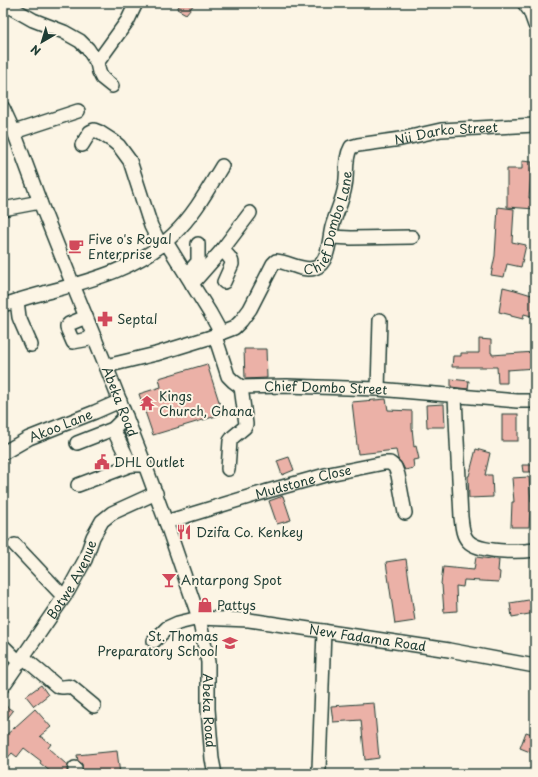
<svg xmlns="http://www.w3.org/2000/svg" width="538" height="777" viewBox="0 0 538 777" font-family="'Playpen Sans',sans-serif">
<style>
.building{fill:#ebb1a7;stroke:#1f3d34}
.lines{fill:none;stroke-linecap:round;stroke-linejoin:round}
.minor-casing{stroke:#1f3d34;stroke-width:16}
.minor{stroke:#fcf5e5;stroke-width:13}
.labels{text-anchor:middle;stroke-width:4;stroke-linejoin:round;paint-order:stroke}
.street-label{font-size:13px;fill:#1f3d34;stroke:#fcf5e5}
.poi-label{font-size:13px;fill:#1f3d34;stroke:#fcf5e5;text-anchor:start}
</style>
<rect width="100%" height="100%" fill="#fcf5e5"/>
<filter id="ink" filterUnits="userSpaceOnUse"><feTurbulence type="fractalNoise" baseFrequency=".025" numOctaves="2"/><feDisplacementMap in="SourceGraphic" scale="8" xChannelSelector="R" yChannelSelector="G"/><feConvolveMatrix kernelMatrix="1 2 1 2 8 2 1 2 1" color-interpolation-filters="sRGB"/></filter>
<g filter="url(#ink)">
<g class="building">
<polygon points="181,3 195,3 186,14 177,9"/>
<polygon points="522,161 532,162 529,198 535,198 535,209 507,207 507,169 522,169"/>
<polygon points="498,207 514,209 512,242 526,245 521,267 507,264 504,277 491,275 495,256"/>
<polygon points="503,287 515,290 535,296 535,317 524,314 523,319 511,316 511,315 499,312"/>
<polygon points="479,339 491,340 491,353 492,353 492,355 535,352 535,368 507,370 507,383 498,383 497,367 452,367 453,356 461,356 461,353 479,353"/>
<polygon points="244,349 266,349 267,378 245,379"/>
<polygon points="207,364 223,414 153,435 139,394 161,387 159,378"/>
<polygon points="451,379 469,381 468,389 451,387"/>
<polygon points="386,399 388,410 412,411 412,428 414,447 416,446 419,459 413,460 414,468 405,470 402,464 398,459 396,450 358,454 352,402"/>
<polygon points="444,404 445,427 427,427 426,405"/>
<rect x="502" y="414" width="16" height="27"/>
<polygon points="476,449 490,453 485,475 492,475 493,497 469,498 468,476 469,476"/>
<polygon points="289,457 294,470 282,475 277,461"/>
<polygon points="522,465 535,465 535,472 523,472"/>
<polygon points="529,477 531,501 535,501 535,512 530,512 529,527 511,527 512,502 514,502 512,478"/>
<polygon points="283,496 291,520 277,524 269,501"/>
<polygon points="476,557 499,560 498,571 500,572 499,582 464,580 463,587 456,586 457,611 444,612 442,585 441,584 443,567 474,570"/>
<polygon points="406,559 415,621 395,624 386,562"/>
<polygon points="535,599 535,613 512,617 510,603"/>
<polygon points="41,685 48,695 34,706 26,696"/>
<polygon points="374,703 379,758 365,760 361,720 333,722 331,706"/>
<polygon points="3,704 13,711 3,724"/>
<polygon points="35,709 51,727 40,736 51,744 48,748 66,764 69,763 67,768 67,774 60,774 60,773 52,773 40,763 41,761 24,748 17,757 12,753 3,763 3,738"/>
<polygon points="526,732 535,735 535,754 520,748"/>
<polygon points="117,751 120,774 83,774 82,764 78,761 77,755"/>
</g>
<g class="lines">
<g class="minor-casing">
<g id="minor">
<polyline points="3,3 33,20 64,32 80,41 88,49 97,63 99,72 102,78 112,86"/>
<polyline points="524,3 530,11 535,25"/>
<polyline points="97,63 128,20 136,3"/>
<path id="s1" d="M3,108L14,132L40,202L73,285L106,366L145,465L166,522L199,618L208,662V709L212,759L215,774"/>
<polyline points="14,132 78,111"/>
<polyline points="82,145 90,132 94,130 99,132 113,141 119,146 130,161 151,226 161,246"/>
<polyline points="3,209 40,202"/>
<polyline points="331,237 351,238 412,237"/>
<polyline points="166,242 210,313 221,333"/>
<path d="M222,250C226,254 232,258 232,264L224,282"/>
<polyline points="187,274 198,262 198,244"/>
<polyline points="192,284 222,250 250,213"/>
<polyline points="17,301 19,317 21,322 31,345"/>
<path d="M3,305C17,301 30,296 44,293C89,281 138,269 173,235C194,215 207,191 222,166"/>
<polyline points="86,317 69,324 67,326 67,328 73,342 95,338"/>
<path id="s2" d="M215,336L228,376L233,381L241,387L287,386L378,389L517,401H535"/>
<path id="s3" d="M106,366L156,354L208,338L234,328L241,321L250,309L273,264L276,261C289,262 302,272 315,268C329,263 329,239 332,227C336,213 343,200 345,186C348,173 344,159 351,147L358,145L401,139L441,130L535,125"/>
<polyline points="378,389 380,320"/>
<path d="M455,396L457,440L461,517C462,524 462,535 468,541C479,553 520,552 535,550"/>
<polyline points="113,429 131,465"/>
<polyline points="77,443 113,429 126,416"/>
<path id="s4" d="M3,453L29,438L95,412L120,401"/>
<polyline points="228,469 230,441 233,437 245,427 246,424 241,387"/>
<polyline points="78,485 131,465 145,465"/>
<path id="s5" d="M166,522L268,491L329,474L384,463H390L395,467L398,475L405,513"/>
<polyline points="15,545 64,597"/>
<path id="s6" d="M154,641L167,628L178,623L199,618L249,620L449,650L535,666"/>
<polyline points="3,646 19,662"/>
<path d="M23,657L57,686C62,689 67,685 71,687L94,706"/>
<path id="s7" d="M3,686L68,591L85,560L93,537L102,521L112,513L156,493"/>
<polyline points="319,769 324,631"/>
<polyline points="75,774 75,768"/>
</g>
</g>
<use href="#minor" class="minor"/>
</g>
</g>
<defs>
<g id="cafe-bare" transform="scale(1.2)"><path d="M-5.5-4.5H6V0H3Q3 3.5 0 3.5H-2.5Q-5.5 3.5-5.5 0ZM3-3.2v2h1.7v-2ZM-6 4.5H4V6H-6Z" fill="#d1495b" stroke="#fcf5e5" stroke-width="2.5" paint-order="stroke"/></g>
<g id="pharmacy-bare" transform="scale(1.2)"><path d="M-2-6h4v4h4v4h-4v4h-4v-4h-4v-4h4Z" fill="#d1495b" stroke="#fcf5e5" stroke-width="2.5" paint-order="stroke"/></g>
<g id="temple-bare" transform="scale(1.2)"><path d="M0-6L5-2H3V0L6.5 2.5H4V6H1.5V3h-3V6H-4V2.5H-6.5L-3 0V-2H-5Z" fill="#d1495b" stroke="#fcf5e5" stroke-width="2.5" paint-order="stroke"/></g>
<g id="civic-bare" transform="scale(1.2)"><path d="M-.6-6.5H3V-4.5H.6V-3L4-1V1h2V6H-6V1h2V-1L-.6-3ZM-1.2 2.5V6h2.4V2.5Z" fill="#d1495b" stroke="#fcf5e5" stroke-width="2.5" paint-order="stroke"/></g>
<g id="restaurant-bare" transform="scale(1.2)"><path d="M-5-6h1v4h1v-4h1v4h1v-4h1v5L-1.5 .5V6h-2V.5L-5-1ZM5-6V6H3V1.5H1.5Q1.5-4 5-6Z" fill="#d1495b" stroke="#fcf5e5" stroke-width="2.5" paint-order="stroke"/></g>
<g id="bar-bare" transform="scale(1.2)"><path d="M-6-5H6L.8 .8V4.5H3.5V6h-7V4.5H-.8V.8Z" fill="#d1495b" stroke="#fcf5e5" stroke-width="2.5" paint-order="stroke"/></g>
<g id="shop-bare" transform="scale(1.2)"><path d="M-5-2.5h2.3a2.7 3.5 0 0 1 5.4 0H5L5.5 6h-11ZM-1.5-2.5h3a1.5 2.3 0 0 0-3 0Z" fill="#d1495b" stroke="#fcf5e5" stroke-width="2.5" paint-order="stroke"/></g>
<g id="school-bare" transform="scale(1.2)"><path d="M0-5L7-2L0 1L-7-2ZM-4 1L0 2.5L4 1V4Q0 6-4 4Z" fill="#d1495b" stroke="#fcf5e5" stroke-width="2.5" paint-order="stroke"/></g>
</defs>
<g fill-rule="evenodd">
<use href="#cafe-bare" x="76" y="246"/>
<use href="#pharmacy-bare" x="105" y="319"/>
<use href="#temple-bare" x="147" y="403"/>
<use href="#civic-bare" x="102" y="462"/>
<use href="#restaurant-bare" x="184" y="532"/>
<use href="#bar-bare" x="169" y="580"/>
<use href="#shop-bare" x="205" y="605"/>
<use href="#school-bare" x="230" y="643"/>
</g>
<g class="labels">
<g class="street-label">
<text dy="5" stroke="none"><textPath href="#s3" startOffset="479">Nii Darko Street</textPath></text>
<text dy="5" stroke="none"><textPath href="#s3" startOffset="300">Chief Dombo Lane</textPath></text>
<text dy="5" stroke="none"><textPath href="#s2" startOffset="144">Chief Dombo Street</textPath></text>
<text dy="5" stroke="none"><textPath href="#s1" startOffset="316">Abeka Road</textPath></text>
<text dy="5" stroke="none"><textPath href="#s4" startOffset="64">Akoo Lane</textPath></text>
<text dy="5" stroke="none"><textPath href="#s5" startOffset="143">Mudstone Close</textPath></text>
<text dy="5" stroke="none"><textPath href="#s7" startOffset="127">Botwe Avenue</textPath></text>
<text dy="5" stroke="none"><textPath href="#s6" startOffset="222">New Fadama Road</textPath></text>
<text dy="5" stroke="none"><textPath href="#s1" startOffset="640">Abeka Road</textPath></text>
</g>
<g class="poi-label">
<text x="88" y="244">Five o's Royal<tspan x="88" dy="15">Enterprise</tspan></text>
<text x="117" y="324">Septal</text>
<text x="159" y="401">Kings<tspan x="159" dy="15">Church, Ghana</tspan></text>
<text x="114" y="467">DHL Outlet</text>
<text x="196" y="537">Dzifa Co. Kenkey</text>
<text x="181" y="585">Antarpong Spot</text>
<text x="217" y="610">Pattys</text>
<text x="218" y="641" text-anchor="end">St. Thomas<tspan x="218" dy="15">Preparatory School</tspan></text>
</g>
</g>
<rect width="538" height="777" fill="none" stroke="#fcf5e5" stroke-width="16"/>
<rect x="8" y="8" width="522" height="761" fill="none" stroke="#1f3d34" stroke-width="1.5" filter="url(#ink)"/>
<g transform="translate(42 42) rotate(218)" stroke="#fcf5e5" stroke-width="3" paint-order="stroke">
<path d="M0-3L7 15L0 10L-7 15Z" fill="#1f3d34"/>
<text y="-6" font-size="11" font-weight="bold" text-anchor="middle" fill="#1f3d34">N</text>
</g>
</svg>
